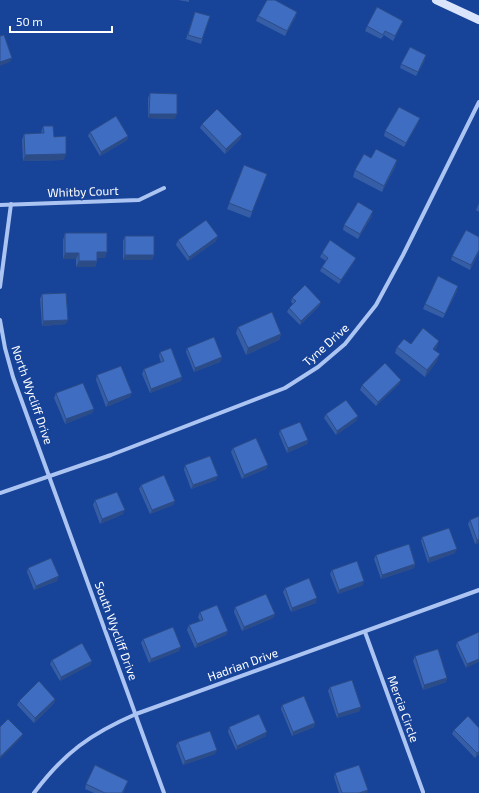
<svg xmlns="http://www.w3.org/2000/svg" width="479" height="793" viewBox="0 0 479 793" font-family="'Exo 2',sans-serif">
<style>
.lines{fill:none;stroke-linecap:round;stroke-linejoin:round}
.street{stroke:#abc4f2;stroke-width:4}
.secondary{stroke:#dae5fc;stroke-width:8}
.wall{fill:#365ea6}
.shaded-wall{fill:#2c4c87}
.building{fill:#3f6dc1;stroke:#2c4c87}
.labels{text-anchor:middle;stroke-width:4;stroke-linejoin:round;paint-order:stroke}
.street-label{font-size:12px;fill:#fff;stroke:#174399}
</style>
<rect width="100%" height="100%" fill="#174399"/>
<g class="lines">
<g class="street">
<polyline points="0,205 139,200 164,188"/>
<polyline points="0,287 11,204"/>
<polyline points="0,320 5,348 13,377 164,793"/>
<polyline points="0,493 111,455 285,388 318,367 345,344 376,305 403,255 479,102"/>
<polyline points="365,632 423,792"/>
<path d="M34,793C64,753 90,734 136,714L479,590"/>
</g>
<polyline class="secondary" points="436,0 479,20"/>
</g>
<g class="wall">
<polygon points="178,0 189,0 189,2"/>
<polygon points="195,12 210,16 201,44 186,39"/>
<polygon points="258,16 296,16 285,36 256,21"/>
<polygon points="403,21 393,41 384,35 381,39 365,31 367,26"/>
<polygon points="425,60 416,76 400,68 401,64"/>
<polygon points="150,93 175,119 148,118 148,98"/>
<polygon points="420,118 418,123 404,147 384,136 385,131"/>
<polygon points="202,124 242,134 240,139 225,154 200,128"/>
<polygon points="43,126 64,160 23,161 22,140 24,134 41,133"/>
<polygon points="90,132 128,136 127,140 100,156 88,136"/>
<polygon points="397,160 395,167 382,192 353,177 355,170"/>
<polygon points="244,165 267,174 250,218 227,209"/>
<polygon points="479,203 479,212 476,210"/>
<polygon points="372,216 358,239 343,230 344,225"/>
<polygon points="65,233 105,258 97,258 97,261 95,267 76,267 76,259 63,259 63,240"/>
<polygon points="125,236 154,255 152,260 123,260 123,241"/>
<polygon points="178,240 216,241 188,261 176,245"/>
<polygon points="479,252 470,270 451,260 452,256"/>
<polygon points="322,253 354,262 339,284 320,271 322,267 326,261 320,257"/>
<polygon points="457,291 443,318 423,309 425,304"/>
<polygon points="42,294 66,324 42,326 40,299"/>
<polygon points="292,298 321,302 319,306 300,325 287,312 289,308 293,304 291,302"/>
<polygon points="238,327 281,334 279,340 246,355 236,333"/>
<polygon points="411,344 437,347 434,350 437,361 425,377 395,353 397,347"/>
<polygon points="187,348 222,357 220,362 194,372 186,352"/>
<polygon points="160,352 182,377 181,381 150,393 142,374 144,369 161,363 159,356"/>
<polygon points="97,375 130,397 106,407 96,380"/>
<polygon points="401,380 399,384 376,406 360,390 362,385"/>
<polygon points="56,393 94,409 92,413 65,424 54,398"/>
<polygon points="326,414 358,416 356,421 336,435 324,418"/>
<polygon points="280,430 308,440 307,444 287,453 279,434"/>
<polygon points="233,448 268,465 266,469 242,479 231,452"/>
<polygon points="185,465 216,480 191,489 184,470"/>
<polygon points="141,485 175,501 173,505 150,514 139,489"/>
<polygon points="95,500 123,514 100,524 93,505"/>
<polygon points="479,516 479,543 475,544 468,524 470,520"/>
<polygon points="422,537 455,553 428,563 421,541"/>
<polygon points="376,555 415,564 414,568 381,579 374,559"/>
<polygon points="28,568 57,581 34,590 27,572"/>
<polygon points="332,570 363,585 338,594 330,574"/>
<polygon points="285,588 316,603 291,612 283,592"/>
<polygon points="235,607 275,614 273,618 242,631 234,612"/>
<polygon points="200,612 226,635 195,648 187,630 189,625 200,621 198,617"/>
<polygon points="479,632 466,668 456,646 457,642"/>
<polygon points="143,639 179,651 149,663 141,643"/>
<polygon points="415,656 447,678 446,682 423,690 413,661"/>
<polygon points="52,660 92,661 90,665 60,681 50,664"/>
<polygon points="330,687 360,711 337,718 328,691"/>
<polygon points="55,699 54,703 34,723 17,705 19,701"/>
<polygon points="282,705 315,723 314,727 292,736 281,709"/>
<polygon points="229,727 266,736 236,750 228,732"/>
<polygon points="454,730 479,754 475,758 452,734"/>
<polygon points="178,742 215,754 183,765 176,746"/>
<polygon points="335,773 367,793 339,793 334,777"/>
<polygon points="86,784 126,785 123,793 94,793 85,789"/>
</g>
<g class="shaded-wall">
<polygon points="297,12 296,16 285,36 287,31"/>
<polygon points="426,55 425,60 416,76 418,72"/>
<polygon points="12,58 10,62 0,66 0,62"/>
<polygon points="149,114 177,114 175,119 148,118"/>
<polygon points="420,118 418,123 404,147 406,143"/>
<polygon points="242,134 240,139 225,154 226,149"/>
<polygon points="128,136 127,140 100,156 101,152"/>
<polygon points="66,154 64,160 23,161 25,155"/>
<polygon points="397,160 395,167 382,192 384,186"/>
<polygon points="373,211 372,216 358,239 360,234"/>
<polygon points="218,236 216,241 188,261 189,257"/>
<polygon points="479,250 479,252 470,270 471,265"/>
<polygon points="97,252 107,252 105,258 95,258"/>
<polygon points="65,253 79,253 76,259 63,259"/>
<polygon points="125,255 154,255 152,260 123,260"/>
<polygon points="356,258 354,262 339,284 341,280"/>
<polygon points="79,261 97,261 95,267 76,267"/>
<polygon points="458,286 457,291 443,318 445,314"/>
<polygon points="321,302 319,306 300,325 301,321"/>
<polygon points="68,320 66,324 42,326 43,321"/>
<polygon points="281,334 279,340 246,355 248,348"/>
<polygon points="439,341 437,347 431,355 433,349"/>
<polygon points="440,354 437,361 425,377 427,370"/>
<polygon points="222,357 220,362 194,372 195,368"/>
<polygon points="182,377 181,381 150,393 151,389"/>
<polygon points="401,380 399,384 376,406 378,402"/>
<polygon points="132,393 130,397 106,407 108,402"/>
<polygon points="94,409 92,413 65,424 66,419"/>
<polygon points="358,416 356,421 336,435 337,431"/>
<polygon points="308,440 307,444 287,453 288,448"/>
<polygon points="268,465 266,469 242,479 244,475"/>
<polygon points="218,476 216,480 191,489 193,485"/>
<polygon points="175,501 173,505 150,514 152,510"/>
<polygon points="125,510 123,514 100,524 102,519"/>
<polygon points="479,539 479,543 475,544 477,540"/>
<polygon points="457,549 455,553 428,563 429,558"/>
<polygon points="415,564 414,568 381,579 382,575"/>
<polygon points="59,576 57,581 34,590 36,586"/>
<polygon points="364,581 363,585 338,594 339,590"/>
<polygon points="317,598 316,603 291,612 292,608"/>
<polygon points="275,614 273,618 242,631 244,627"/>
<polygon points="228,631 226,635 195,648 197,644"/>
<polygon points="181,647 179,651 149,663 151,659"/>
<polygon points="479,659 479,662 466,668 467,664"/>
<polygon points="92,661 90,665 60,681 61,677"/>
<polygon points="447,678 446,682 423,690 424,685"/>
<polygon points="55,699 54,703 34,723 35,718"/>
<polygon points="361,707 360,711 337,718 338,714"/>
<polygon points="315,723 314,727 292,736 293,732"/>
<polygon points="267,732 266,736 236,750 237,746"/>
<polygon points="23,734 21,738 0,759 0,757"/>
<polygon points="217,750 215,754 183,765 185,761"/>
<polygon points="479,752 479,754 475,758 477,753"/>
<polygon points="368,790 367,793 359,793"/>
</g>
<g class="building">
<polygon points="267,0 275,0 297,12 287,31 258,16"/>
<polygon points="377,7 403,21 395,36 385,31 383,35 367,26"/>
<polygon points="195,12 210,16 202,39 188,35"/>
<polygon points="4,35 12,58 0,62 0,36"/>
<polygon points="410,47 426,55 418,72 401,64"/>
<polygon points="150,93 177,94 177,114 149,114"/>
<polygon points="399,107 420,118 406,143 385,131"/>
<polygon points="217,109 242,134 226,149 202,124"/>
<polygon points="116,116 128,136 101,152 90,132"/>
<polygon points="43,126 53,126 54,137 66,136 66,154 25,155 24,134 44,133"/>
<polygon points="376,149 397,160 384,186 355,170 364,154 371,158"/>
<polygon points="244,165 267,174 252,212 229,203"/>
<polygon points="358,202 373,211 360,234 344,225"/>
<polygon points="206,220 218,236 189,257 178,240"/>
<polygon points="466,230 479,237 479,250 471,265 452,256"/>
<polygon points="65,233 107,233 107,252 97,252 97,261 79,261 79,253 65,253"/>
<rect x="125" y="236" width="29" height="19"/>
<polygon points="330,240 356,258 341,280 322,267 328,258 322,253"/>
<polygon points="438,276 458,286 445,314 425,304"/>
<polygon points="305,285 321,302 301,321 289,308 296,301 292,298"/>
<polygon points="66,293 68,320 43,321 42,294"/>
<polygon points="272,312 281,334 248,348 238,327"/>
<polygon points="423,328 439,341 433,349 440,354 427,370 397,347 404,339 411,344"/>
<polygon points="214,337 222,357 195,368 187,348"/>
<polygon points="171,348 182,377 151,389 144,369 164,361 160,352"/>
<polygon points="385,363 401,380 378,402 362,385"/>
<polygon points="121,366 132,393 108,402 97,375"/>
<polygon points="83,383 94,409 66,419 56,393"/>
<polygon points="346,400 358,416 337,431 326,414"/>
<polygon points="300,422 308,440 288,448 280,430"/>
<polygon points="256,438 268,465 244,475 233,448"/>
<polygon points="210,456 218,476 193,485 185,465"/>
<polygon points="164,475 175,501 152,510 141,485"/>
<polygon points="117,492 125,510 102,519 95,500"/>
<polygon points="479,516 479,539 477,540 470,520"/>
<polygon points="449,528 457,549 429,558 422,537"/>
<polygon points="409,544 415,564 382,575 376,555"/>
<polygon points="51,558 59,576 36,586 28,568"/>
<polygon points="357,561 364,581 339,590 332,570"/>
<polygon points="309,578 317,598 292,608 285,588"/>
<polygon points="266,594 275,614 244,627 235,607"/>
<polygon points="217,605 228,631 197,644 189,625 203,620 200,612"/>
<polygon points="173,627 181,647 151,659 143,639"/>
<polygon points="479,632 479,659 467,664 457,642"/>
<polygon points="82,643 92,661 61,677 52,660"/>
<polygon points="438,649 447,678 424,685 415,656"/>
<polygon points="352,680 361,707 338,714 330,687"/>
<polygon points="39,681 55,699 35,718 19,701"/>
<polygon points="304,696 315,723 293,732 282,705"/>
<polygon points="259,714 267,732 237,746 229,727"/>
<polygon points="468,716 479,728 479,752 477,753 454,730"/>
<polygon points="8,719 23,734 0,757 0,727"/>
<polygon points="210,731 217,750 185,761 178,742"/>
<polygon points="95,765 128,781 122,793 105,793 86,784"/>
<polygon points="359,765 368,790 359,793 342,793 335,773"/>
</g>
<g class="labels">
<g class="street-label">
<text transform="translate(83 192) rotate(-2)" y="4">Whitby Court</text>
<text transform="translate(326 345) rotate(-42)" y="4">Tyne Drive</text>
<text transform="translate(32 395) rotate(71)" y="4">North Wycliff Drive</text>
<text transform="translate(116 631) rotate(70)" y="4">South Wycliff Drive</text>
<text transform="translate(243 665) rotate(-20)" y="4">Hadrian Drive</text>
<text transform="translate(403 709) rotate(70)" y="4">Mercia Circle</text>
</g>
</g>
<path d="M10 26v6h102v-6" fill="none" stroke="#ffffff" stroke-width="2"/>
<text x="16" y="26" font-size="12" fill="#ffffff" stroke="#174399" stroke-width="3" paint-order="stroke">50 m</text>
</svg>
